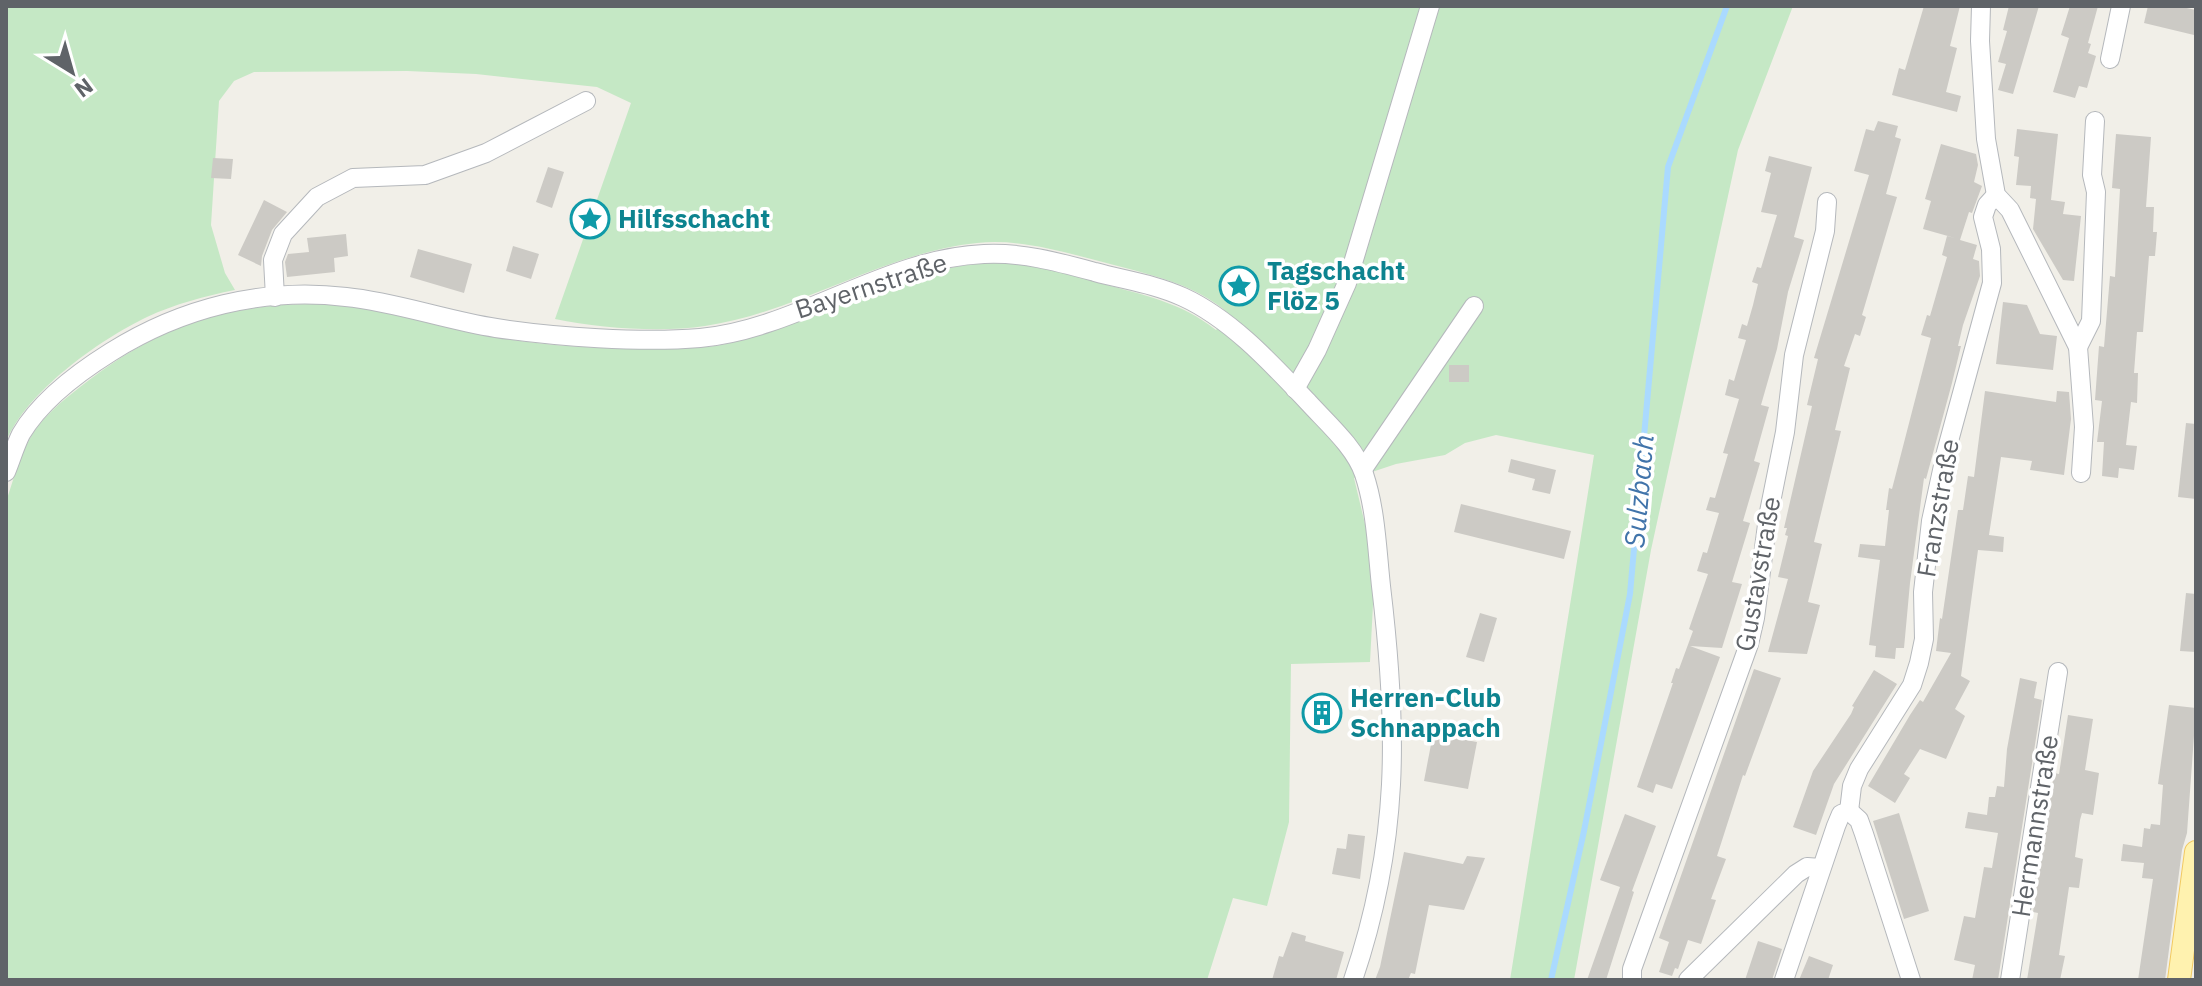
<svg xmlns="http://www.w3.org/2000/svg" width="2202" height="986" viewBox="0 0 2202 986" font-family="'IBM Plex Sans',sans-serif">
<style>
.green{fill:#c5e8c5}
.lines{fill:none;stroke-linecap:round;stroke-linejoin:round}
.stream{stroke:#aadaff;stroke-width:6}
.building{fill:#cccac5}
.minor-casing{stroke:#b5b8bc;stroke-width:20}
.major-casing{stroke:#f2c960;stroke-width:24}
.minor{stroke:#fff;stroke-width:18}
.major{stroke:#fff2af;stroke-width:22}
.labels{text-anchor:middle;stroke-width:7;stroke-linejoin:round;paint-order:stroke}
.culture-label{font-size:26px;font-weight:bold;fill:#0d838f;stroke:#fff;text-anchor:start}
.street-label{font-size:26px;fill:#5f6368;stroke:#fff}
.water-label{font-size:28px;font-style:italic;fill:#4174aa;stroke:#fff}
</style>
<rect width="100%" height="100%" fill="#f1efe8"/>
<path class="green" d="M6,6H1793L1738,150L1651,550L1574,980H1510L1594,455L1496,435L1465,443L1445,455L1396,464L1354,478L1375,566L1370,662L1291,664L1289,822L1267,906L1233,898L1207,980H6V502C13,481 19,458 29,440C41,418 61,402 80,387C152,330 220,304 313,304C372,303 432,325 490,336C552,348 640,351 703,347C739,345 777,327 811,314C873,291 941,260 1009,263C1040,265 1071,275 1100,283C1143,295 1181,302 1216,330L1229,314C1197,285 1155,276 1114,265C1070,254 1023,238 977,243C881,253 800,312 705,326C660,333 600,328 555,319L631,103L597,87L476,74L407,71L254,72L234,81L219,101L211,225L225,273L235,290C205,296 175,304 147,317C99,340 26,392 6,442Z"/>
<g class="lines">
<polyline class="stream" points="1551,980 1584,831 1630,594 1668,167 1727,6"/>
</g>
<g class="building">
<polygon points="1924,6 1960,6 1950,46 1957,48 1946,92 1961,96 1957,112 1892,95 1899,68 1905,70"/>
<polygon points="2009,6 2039,6 2013,94 1998,90 2006,64 1998,62 2007,31 2003,30"/>
<polygon points="2070,6 2098,6 2088,43 2091,44 2088,53 2096,56 2087,88 2079,86 2075,98 2053,92 2069,38 2061,35"/>
<polygon points="2148,6 2177,6 2196,10 2194,35 2144,23"/>
<polygon points="1878,121 1898,126 1895,137 1901,139 1886,194 1897,197 1862,315 1866,317 1860,336 1855,334 1844,366 1850,368 1835,430 1841,431 1814,542 1822,544 1808,602 1820,605 1807,654 1768,652 1788,579 1778,577 1788,536 1785,535 1787,528 1784,528 1812,406 1807,405 1818,359 1814,358 1869,175 1854,171 1866,129 1874,131"/>
<polygon points="2017,129 2058,134 2051,200 2065,202 2063,214 2081,216 2074,281 2063,280 2033,229 2036,199 2030,198 2031,186 2016,185 2019,157 2014,156"/>
<polygon points="2116,134 2151,137 2146,207 2154,207 2153,232 2157,232 2155,256 2149,256 2143,332 2137,332 2134,373 2138,373 2137,403 2131,402 2126,445 2137,446 2134,470 2119,468 2118,478 2102,476 2104,442 2097,442 2102,401 2095,400 2099,346 2104,347 2110,276 2115,277 2120,189 2112,188"/>
<polygon points="1941,144 1976,154 1978,165 1974,182 1982,186 1972,213 1969,212 1960,240 1977,245 1973,259 1979,261 1980,276 1963,325 1958,346 1961,346 1952,383 1926,479 1924,478 1910,583 1904,648 1896,648 1895,659 1875,657 1876,646 1869,645 1880,560 1858,557 1860,544 1885,546 1889,510 1886,510 1889,488 1892,489 1931,338 1921,335 1927,315 1930,316 1947,257 1942,255 1947,236 1955,238 1923,229 1931,201 1925,199"/>
<polygon points="1769,156 1812,167 1794,237 1804,240 1788,292 1777,349 1761,405 1769,407 1754,461 1760,463 1743,521 1750,523 1732,582 1742,584 1722,648 1690,646 1720,657 1672,789 1656,784 1653,793 1637,787 1673,683 1671,683 1676,668 1679,669 1693,631 1689,629 1708,574 1697,571 1703,552 1707,553 1719,513 1706,510 1710,497 1715,498 1728,454 1723,453 1739,399 1725,395 1729,379 1734,381 1746,340 1738,338 1742,324 1747,326 1753,305 1758,284 1752,282 1757,267 1761,268 1777,215 1761,212 1771,173 1765,171"/>
<polygon points="213,158 233,159 231,179 211,178"/>
<polygon points="548,167 564,172 552,208 536,202"/>
<polygon points="264,200 287,212 272,230 262,256 261,266 238,255"/>
<polygon points="346,234 348,256 334,258 335,272 287,277 285,262 288,254 309,252 307,238"/>
<polygon points="513,246 539,254 531,279 506,271"/>
<polygon points="418,249 472,264 464,293 410,277"/>
<polygon points="2003,302 2027,305 2040,334 2057,336 2053,370 1996,364"/>
<rect x="1449" y="365" width="20" height="17"/>
<polygon points="1985,391 2056,402 2057,391 2069,392 2071,419 2064,475 2030,470 2032,461 2001,457 1989,535 2004,537 2003,552 1978,550 1961,676 1970,681 1955,709 1965,716 1946,759 1920,749 1904,774 1910,778 1895,803 1868,786 1910,715 1920,700 1923,702 1951,653 1936,651 1940,618 1942,619 1958,510 1963,510 1968,476 1974,477"/>
<polygon points="2186,423 2196,424 2196,499 2178,497"/>
<polygon points="1511,459 1556,470 1550,494 1532,490 1535,479 1508,472"/>
<polygon points="1461,504 1571,531 1564,559 1454,532"/>
<polygon points="2186,593 2196,594 2196,652 2180,651"/>
<polygon points="1480,613 1497,618 1484,662 1466,657"/>
<polygon points="1754,669 1781,678 1745,776 1743,775 1717,856 1726,859 1711,899 1716,900 1701,944 1688,940 1678,969 1675,968 1672,976 1659,972 1669,942 1659,938"/>
<polygon points="1874,670 1897,684 1834,784 1816,835 1793,827 1813,771 1851,714 1854,707 1852,706"/>
<polygon points="2020,678 2037,682 2034,698 2042,700 1998,980 1972,980 1975,965 1954,960 1964,916 1975,918 1984,867 1992,868 1998,833 1965,828 1968,812 1987,815 1989,797 1995,797 1997,786 2004,787 2007,749"/>
<polygon points="1331,702 1332,723 1312,724 1311,703"/>
<polygon points="2169,705 2196,708 2187,833 2182,850 2165,980 2138,980 2153,879 2142,878 2144,863 2121,861 2123,844 2142,847 2144,828 2150,829 2151,824 2160,825 2163,785 2158,784"/>
<polygon points="2068,715 2093,719 2085,770 2099,773 2093,815 2082,813 2080,820 2075,857 2083,859 2079,888 2069,887 2059,955 2065,956 2060,980 2027,980 2038,913 2033,912 2054,773 2059,774"/>
<polygon points="1433,734 1477,742 1468,789 1424,781"/>
<polygon points="1899,813 1929,911 1904,919 1873,821"/>
<polygon points="1625,814 1656,826 1632,891 1634,892 1606,980 1587,980 1620,887 1600,880"/>
<polygon points="1348,834 1365,836 1360,879 1332,874 1337,848 1346,849"/>
<polygon points="1404,852 1463,864 1467,856 1485,858 1464,910 1429,905 1415,974 1411,973 1408,980 1375,980 1380,967"/>
<polygon points="1292,932 1306,936 1305,941 1344,952 1336,980 1272,980 1279,956 1283,957"/>
<polygon points="1758,941 1782,949 1772,980 1745,980"/>
<polygon points="1809,956 1833,965 1828,980 1799,980"/>
</g>
<g class="lines">
<g class="minor-casing">
<g id="minor">
<polyline points="1981,6 1980,41 1986,139 1996,195 2010,210 2078,347 2084,427 2081,473"/>
<polyline points="2110,59 2121,6"/>
<polyline points="275,297 273,260 283,234 317,197 353,178 425,175 486,153 586,101"/>
<polyline points="2078,347 2091,321 2096,192 2092,175 2095,121"/>
<polyline points="1295,389 1317,350 1347,283 1430,6"/>
<polyline points="1363,469 1474,306"/>
<path d="M6,472C11,460 15,446 21,434C41,400 79,372 111,352C181,308 263,287 346,297C396,302 445,320 496,328C556,337 641,343 700,338C798,329 885,258 984,254C1022,252 1058,262 1095,272C1124,280 1155,284 1183,297C1231,319 1272,364 1308,402C1327,423 1355,447 1364,474C1376,510 1377,549 1381,586C1398,728 1400,842 1353,980"/>
<polyline points="1849,811 1859,820 1864,834 1911,980"/>
<polyline points="1632,980 1632,969 1749,644 1755,618 1768,517 1785,432 1794,355 1825,231 1827,202"/>
<polyline points="1688,980 1796,874 1807,867 1821,868"/>
<polyline points="1784,980 1836,826 1841,814 1849,811 1852,786 1859,769 1912,685 1919,663 1924,639 1923,592 1931,521 1946,452 1992,283 1991,249 1983,217 1987,205 1996,195"/>
<polyline points="2010,980 2058,672"/>
</g>
</g>
<g class="major-casing">
<polyline id="major" points="2179,980 2196,852"/>
</g>
<use href="#minor" class="minor"/>
<use href="#major" class="major"/>
</g>
<defs>
<g id="sight-ring" transform="scale(2)"><circle r="9.5" fill="#fff" stroke="#0f9aa8" stroke-width="1.5"/><path d="M0-6L1.8-2.2L6-1.7L2.9 1.2L3.7 5.4L0 3.3L-3.7 5.4L-2.9 1.2L-6-1.7L-1.8-2.2Z" fill="#0f9aa8"/></g>
<g id="building-ring" transform="scale(2)"><circle r="9.5" fill="#fff" stroke="#0f9aa8" stroke-width="1.5"/><path d="M-4-6H4V6H1V3H-1V6H-4ZM-2.5-4.3h1.7v1.8h-1.7ZM.8-4.3h1.7v1.8H.8ZM-2.5-1h1.7V.8h-1.7ZM.8-1h1.7V.8H.8Z" fill="#0f9aa8"/></g>
</defs>
<g fill-rule="evenodd">
<use href="#sight-ring" x="590" y="219"/>
<use href="#sight-ring" x="1239" y="286"/>
<use href="#building-ring" x="1322" y="713"/>
</g>
<g class="labels">
<g class="culture-label">
<text x="618" y="228">Hilfsschacht</text>
<text x="1267" y="280">Tagschacht<tspan x="1267" dy="30">Flöz 5</tspan></text>
<text x="1350" y="707">Herren-Club<tspan x="1350" dy="30">Schnappach</tspan></text>
</g>
<g class="street-label">
<text transform="translate(871 286) rotate(-18)" y="9">Bayernstraße</text>
<text transform="translate(1938 508) rotate(-80)" y="9">Franzstraße</text>
<text transform="translate(1758 574) rotate(-80)" y="9">Gustavstraße</text>
<text transform="translate(2035 826) rotate(-81)" y="9">Hermannstraße</text>
</g>
<g class="water-label">
<text transform="translate(1639 491) rotate(-85)" y="10">Sulzbach</text>
</g>
</g>
<rect width="2202" height="986" fill="none" stroke="#5f6368" stroke-width="16"/>
<g transform="translate(72 72) rotate(143)" stroke="#ffffff" stroke-width="6" paint-order="stroke">
<path d="M0-6L14 30L0 20L-14 30Z" fill="#5f6368"/>
<text y="-12" font-size="22" font-weight="bold" text-anchor="middle" fill="#5f6368">N</text>
</g>
</svg>
